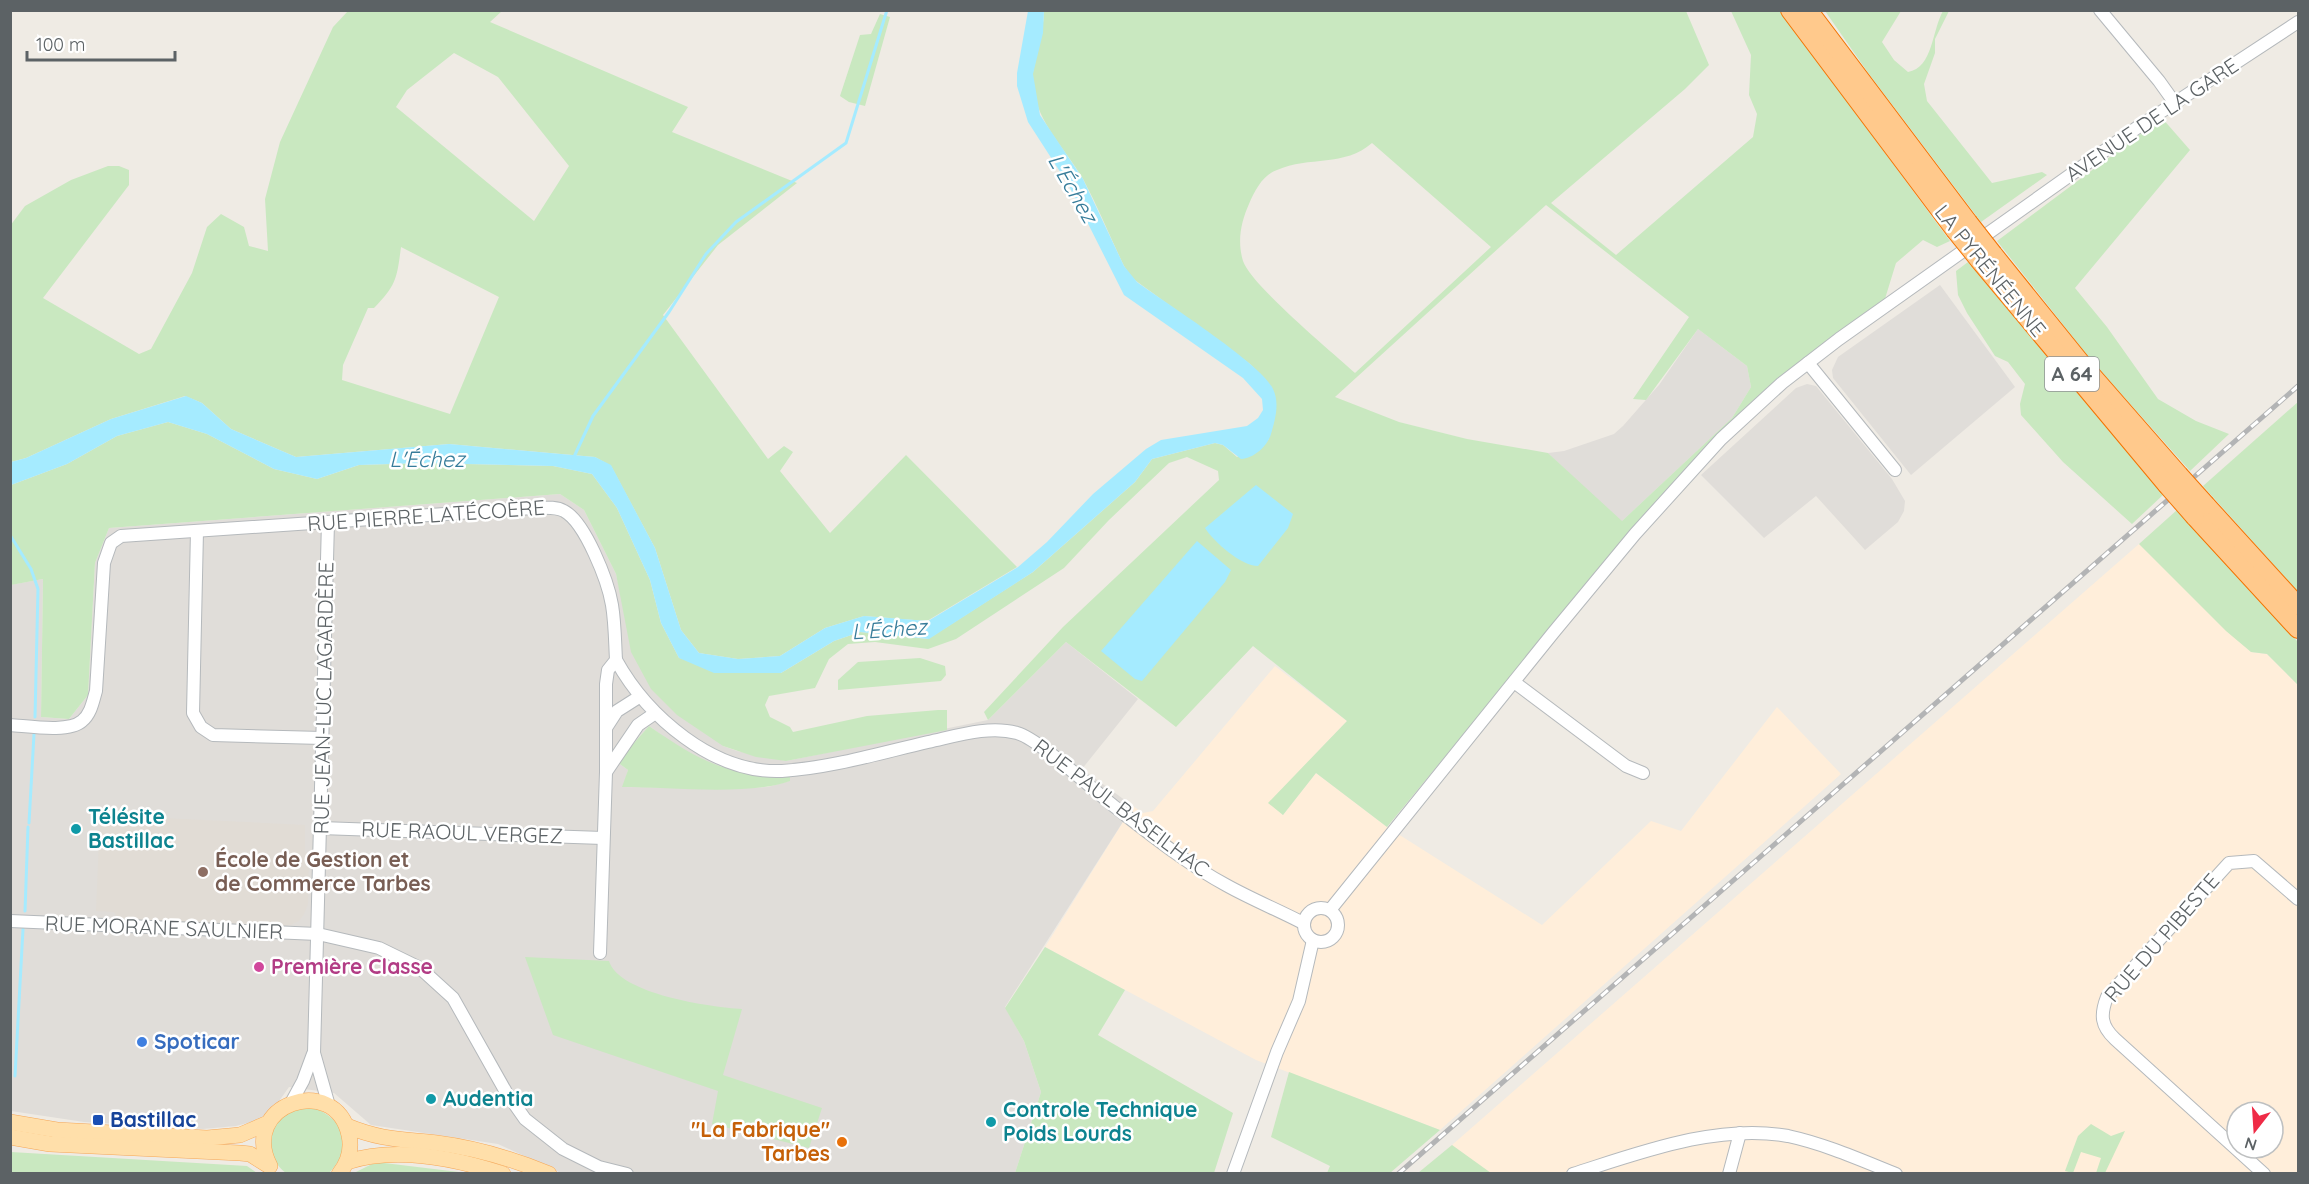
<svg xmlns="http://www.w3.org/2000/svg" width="2309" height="1184" viewBox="0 0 2309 1184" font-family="Quicksand,sans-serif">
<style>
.commercial{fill:#ffeeda;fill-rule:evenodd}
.industrial{fill:#e0ddd9;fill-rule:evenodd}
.education{fill:#e1dcd5}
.green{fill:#c9e8c0;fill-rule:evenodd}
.water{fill:#a5ebff}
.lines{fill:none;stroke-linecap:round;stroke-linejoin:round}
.stream{stroke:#a5ebff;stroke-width:3}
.minor-casing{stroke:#b5b9bc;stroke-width:14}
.major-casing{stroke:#f6a757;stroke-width:16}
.highway-casing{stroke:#f47300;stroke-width:20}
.minor{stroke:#fff;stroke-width:12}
.major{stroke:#ffdfaa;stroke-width:15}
.highway{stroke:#ffc98c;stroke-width:18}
.rail-casing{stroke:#b3b4b5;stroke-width:5}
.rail{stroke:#fff;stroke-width:3;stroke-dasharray:9;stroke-linecap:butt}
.highway-bridge-casing{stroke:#f47300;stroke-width:20;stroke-linecap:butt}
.highway-bridge{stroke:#ffc98c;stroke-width:18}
.culture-dot{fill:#0f9aa8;stroke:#fff;stroke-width:2}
.education-dot{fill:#8d6e63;stroke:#fff;stroke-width:2}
.hotel-dot{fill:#d1479c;stroke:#fff;stroke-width:2}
.shop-dot{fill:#3f7fe0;stroke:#fff;stroke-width:2}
.transit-dot{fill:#1a4fb4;stroke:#fff;stroke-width:2}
.food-dot{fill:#e8710a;stroke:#fff;stroke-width:2}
.labels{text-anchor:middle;stroke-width:5;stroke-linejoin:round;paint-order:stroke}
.shield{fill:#fff;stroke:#8d9193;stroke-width:1.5}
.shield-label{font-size:20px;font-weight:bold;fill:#5c6265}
.street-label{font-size:21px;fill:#5c6265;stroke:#fff}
.culture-label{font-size:21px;font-weight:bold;fill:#0d838f;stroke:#fff;text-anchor:start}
.education-label{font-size:21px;font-weight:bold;fill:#785e54;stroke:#fff;text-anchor:start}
.hotel-label{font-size:21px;font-weight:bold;fill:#b23c85;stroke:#fff;text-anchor:start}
.shop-label{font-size:21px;font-weight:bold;fill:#366cbe;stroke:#fff;text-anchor:start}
.transit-label{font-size:21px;font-weight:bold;fill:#164399;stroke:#fff;text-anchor:start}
.food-label{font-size:21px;font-weight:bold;fill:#c56008;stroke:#fff;text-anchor:end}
.water-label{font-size:22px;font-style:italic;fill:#367c9a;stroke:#fff}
</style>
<rect width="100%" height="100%" fill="#efebe4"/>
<g class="commercial">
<path d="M2139,544L2251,652L2267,654L2298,685V1173L1491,1174L1452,1145ZM2237,1112H2273V1148H2237Z"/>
<polygon points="1275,666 1347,721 1269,803 1283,815 1316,773 1387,827 1542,925 1651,821 1681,831 1777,707 1841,774 1440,1130 1256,1060 1045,947 1133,806 1143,813 1153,811"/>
</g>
<g class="industrial">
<polygon points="1940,285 2015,387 1911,475 1833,378 1832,370 1838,357"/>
<polygon points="1698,329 1747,366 1751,387 1732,418 1621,522 1548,453 1564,451 1614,434 1623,426 1659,385"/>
<polygon points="1807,384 1816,386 1892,479 1905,501 1904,511 1898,522 1865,550 1816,496 1764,538 1701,475 1796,388"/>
<path d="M560,494L584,510L616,574L621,596L723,746L737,751L786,761L988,720L1066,642L1138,699L1082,769L1133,806L1005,1007L1024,1041L1041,1092L1015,1173H561L498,1144L371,1125L334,1093L289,1087L277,1104L259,1120L236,1126L203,1129L84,1122L11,1111L10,585L43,579L41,717L69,719L88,695L95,563L109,528ZM649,726L682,750L706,762L752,776L790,777L789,781L768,787L740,788L623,787L628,770L617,762Z"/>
</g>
<polygon class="education" points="100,815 305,825 305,852 309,853 308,904 304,914 299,921 283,928 120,920 114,912 96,911"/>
<g class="green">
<path d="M348,11H502L490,22L688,107L672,132L797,183L718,245L663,315L768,459L784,446L793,452L780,471L830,533L906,455L1017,567L927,621L864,616L825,628L780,656L738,659L699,653L681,630L655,548L611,466L595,457L449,444L296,457L231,429L202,403L185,396L111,419L26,458L11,462L10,226L25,206L71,180L108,166H119L129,170V185L43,298L139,354L151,349L192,273L207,227L221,214L244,227L249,246L268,251L265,199L280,142L333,27ZM454,53L498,77L569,166L534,221L396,107L407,90ZM401,247L499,297L450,414L342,380L343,365L368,308H374C397,285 397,277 401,247Z"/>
<path d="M1044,11H1686L1709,65L1685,89L1551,203L1616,255L1753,137L1757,114L1749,95L1751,55L1731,11H1780L1950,241L1937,247L1923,240L1896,263L1884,302L1776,382L1630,532L1387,827L1316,773L1283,815L1268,803L1347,721L1253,646L1176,727L1066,642L988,720L984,712L1063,627L1219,480L1218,471L1187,457L1169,463L1109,520L1064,568L956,639L928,649L875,642L848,644L829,659L815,688L769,696L765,705L770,717L790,727L793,732L867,716L938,710H947V730L786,761L756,757L723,746L677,715L651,689L631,652L616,574L584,510L560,494L109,528L95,563L88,695L69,719L41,717L43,579L11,585V485L67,464L117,436L168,422L207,434L274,469L317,479L359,465L423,463L553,466L592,474L617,508L650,580L661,623L679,658L781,673L834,641L860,632L928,639L1033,572L1135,482L1152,459L1215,443L1223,445L1237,457L1269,439L1262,376L1250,364L1132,278L1124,266C1110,237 1098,207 1083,179C1065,148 1038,124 1033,87C1030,62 1044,36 1044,11ZM1372,143L1491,247L1355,373C1333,353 1251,285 1243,261C1237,241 1241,222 1249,204C1255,190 1263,175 1277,170C1309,156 1345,167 1372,143ZM1546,205L1689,317L1633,399L1646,400L1698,329L1747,366L1751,387L1732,418L1622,521L1548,453L1467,439L1399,422L1335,397Z"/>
<path d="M1825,11H1901L1882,42L1894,60L1908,72C1933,68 1932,30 1943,11H1949L1935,39V53L1924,84L1927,101L1992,183L2042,172L2047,175L1981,222L1869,74Z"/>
<polygon points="880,14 890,17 865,106 849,102 840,96 860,35 871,34"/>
<polygon points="2162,118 2190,150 2075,288 2107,327 2158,399 2196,421 2229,434 2190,471 2091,360 1997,241"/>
<polygon points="1968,262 2163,495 2132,524 2063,462 2021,415 2020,404 2025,384 2008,362 1995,356 1967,313 1958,295 1956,271"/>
<polygon points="2298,402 2298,592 2203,486"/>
<polygon points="2177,510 2298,642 2298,685 2267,654 2251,652 2226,631 2139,544"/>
<polygon points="920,658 945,666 946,675 941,681 838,690 838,680 858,662"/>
<path d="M649,726C701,762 726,775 790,777V781C751,796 667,787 622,787L628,770L617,762Z"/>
<polygon points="1045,947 1125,990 1098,1035 1233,1113 1214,1173 1015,1173 1041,1092 1024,1041 1005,1008"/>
<path d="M525,957L609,961C619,994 710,1007 742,1009L723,1075L822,1108L809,1148L712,1124L718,1091L553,1035Z"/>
<polygon points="1289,1072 1440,1130 1390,1173 1327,1173 1330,1166 1271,1137"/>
<path d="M313,1107C346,1121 355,1146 329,1173H286C267,1160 266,1129 285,1114C294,1108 303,1108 313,1107Z"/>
<polygon points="2091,1124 2111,1136 2125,1131 2105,1173 2096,1173 2101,1158 2081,1152 2073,1173 2065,1171 2078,1136"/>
<polygon points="1452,1145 1491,1173 1418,1173"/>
<polygon points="11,1152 247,1166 257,1173 11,1173"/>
<polygon points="376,1162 467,1173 352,1174"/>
</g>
<g class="water">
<path d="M1028,11H1044L1043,33L1033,74L1040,115L1083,179L1124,266L1137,282C1164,302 1262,364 1273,389C1280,403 1275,420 1271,434C1267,447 1254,458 1241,459L1223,445L1215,443L1152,459L1135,482L1033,572L929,639L860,632L834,641L781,673H714L679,658L661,623L650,580L617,508L592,474L553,466L423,463L359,465L317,479L274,469L207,434L168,422L117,436L67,464L11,485V462L26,458L111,419L186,396L202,403L231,429L296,457L449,444L595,457L611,465L655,548L681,630L699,653L738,659L780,656L825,628L864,616L928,621L1018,567L1047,542L1093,494L1146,449L1161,440L1247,426L1258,418L1263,410L1262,399L1243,378L1124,295L1068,184L1028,122L1017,86V73Z"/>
<path d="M1256,485L1293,514L1288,528L1258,566C1241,566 1214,542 1205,528Z"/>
<polygon points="1197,541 1231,570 1225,582 1142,681 1135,679 1101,651"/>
</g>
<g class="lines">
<g class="stream">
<polyline points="573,459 593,416 669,312 706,254 736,222 846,143 887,10"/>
<polyline points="10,535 31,569 38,589 35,717"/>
<polyline points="29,823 34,734"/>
<polyline points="25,911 28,827"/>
<polyline points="15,1076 23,929"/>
</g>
<g class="minor-casing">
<g id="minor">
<polyline points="2100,10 2159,81 2174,102"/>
<polyline points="1808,363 1895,470"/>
<polyline points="328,522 314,1053 329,1106"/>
<polyline points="197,531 193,713 201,727 213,735 322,738"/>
<path d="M616,660C647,716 713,774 782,771C831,768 880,753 928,742C956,736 989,725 1017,733C1039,739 1093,790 1115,807C1150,834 1187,864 1226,885C1251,899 1278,910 1303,923"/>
<polyline points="1514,682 1626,766 1643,773"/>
<path d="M10,725C28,726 69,733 82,721C91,714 93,701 96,691L104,563L111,543L121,536L533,508C543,508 555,506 564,511C585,522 608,581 612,605C615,623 615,642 616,660L608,670L606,684V772L600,953"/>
<polyline points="606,728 617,711 639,697"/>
<polyline points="606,772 638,725 654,714"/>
<polyline points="321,828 603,838"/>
<circle cx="1321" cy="925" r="17"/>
<polyline points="1330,910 1553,633 1635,534 1721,439 1782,383 1839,339 2138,127 2298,22"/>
<polyline points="10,921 318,934 379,948 420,968 453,998 506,1092 525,1119 563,1149 599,1167 627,1174"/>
<polyline points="291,1103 303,1081 313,1054"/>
<polyline points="1233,1174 1277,1052 1299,1001 1313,940"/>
<path d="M1573,1174C1639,1153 1718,1123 1788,1136C1825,1144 1861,1160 1896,1174"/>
<polyline points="1729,1174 1740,1133"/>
<path d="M2264,1174L2115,1039C2101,1026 2100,1015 2107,997L2229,863L2254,861L2298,899"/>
</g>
</g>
<g class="major-casing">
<g id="major">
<polyline points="10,1122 57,1130 207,1138 240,1135 268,1123"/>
<path d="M347,1126C381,1140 401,1139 437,1143C476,1148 513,1159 549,1174"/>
<polyline points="10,1137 50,1144 240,1153 250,1154 269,1166"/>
<path d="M347,1162C396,1146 454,1158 503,1174"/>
<path d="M270,1166C238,1104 335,1072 349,1135C352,1149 348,1163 339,1174"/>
</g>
</g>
<g class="highway-casing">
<g id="highway">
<polyline points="1790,10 1955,230"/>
<polyline points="1808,10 1968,222"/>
<polyline points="1993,254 2081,363 2179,475"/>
<polyline points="1980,261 2167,485"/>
<polyline points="2206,505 2298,606"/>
<polyline points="2195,517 2298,629"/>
</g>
</g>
<use href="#minor" class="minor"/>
<use href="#major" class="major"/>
<use href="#highway" class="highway"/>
<g class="rail-casing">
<polyline id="rail" points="1398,1174 2298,386"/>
</g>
<use href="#rail" class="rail"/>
<g class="highway-bridge-casing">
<g id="highway-bridge">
<polyline points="1968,222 1993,254"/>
<polyline points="1955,230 1980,261"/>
<polyline points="2179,475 2206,505"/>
<polyline points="2167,485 2195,517"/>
</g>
</g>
<use href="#highway-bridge" class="highway-bridge"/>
</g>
<g class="culture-dot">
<circle cx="76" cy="829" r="6"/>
<circle cx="431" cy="1099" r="6"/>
<circle cx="991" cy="1122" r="6"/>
</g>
<circle class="education-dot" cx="203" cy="872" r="6"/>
<circle class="hotel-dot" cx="259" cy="967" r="6"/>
<circle class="shop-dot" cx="142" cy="1042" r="6"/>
<rect class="transit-dot" x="92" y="1114" width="12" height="12" rx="3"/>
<circle class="food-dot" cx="842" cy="1142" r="6"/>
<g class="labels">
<rect class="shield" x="2045" y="357" width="54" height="34" rx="4.5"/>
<g class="shield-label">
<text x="2072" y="381">A 64</text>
</g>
<g class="street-label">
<text transform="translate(2152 120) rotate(-34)" y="7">AVENUE DE LA GARE</text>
<text transform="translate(1990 271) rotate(51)" y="7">LA PYRÉNÉENNE</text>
<text transform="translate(426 516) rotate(-4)" y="7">RUE PIERRE LATÉCOÈRE</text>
<text transform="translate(324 698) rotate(-89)" y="7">RUE JEAN-LUC LAGARDÈRE</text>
<text transform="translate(1121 808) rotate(37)" y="7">RUE PAUL BASEILHAC</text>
<text transform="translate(462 833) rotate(2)" y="7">RUE RAOUL VERGEZ</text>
<text transform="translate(164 928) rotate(2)" y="7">RUE MORANE SAULNIER</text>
<text transform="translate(2162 938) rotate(-49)" y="7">RUE DU PIBESTE</text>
</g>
<g class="culture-label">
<text x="88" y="824">Télésite<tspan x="88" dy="24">Bastillac</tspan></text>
<text x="443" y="1106">Audentia</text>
<text x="1003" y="1117">Controle Technique<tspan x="1003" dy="24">Poids Lourds</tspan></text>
</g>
<g class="education-label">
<text x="215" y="867">École de Gestion et<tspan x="215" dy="24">de Commerce Tarbes</tspan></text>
</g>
<g class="hotel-label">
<text x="271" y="974">Première Classe</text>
</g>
<g class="shop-label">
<text x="154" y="1049">Spoticar</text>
</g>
<g class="transit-label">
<text x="110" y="1127">Bastillac</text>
</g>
<g class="food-label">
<text x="830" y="1137">"La Fabrique"<tspan x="830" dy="24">Tarbes</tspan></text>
</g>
<g class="water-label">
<text transform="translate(1073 188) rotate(60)" y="8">L'Échez</text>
<text x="427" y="467">L'Échez</text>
<text transform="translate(889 629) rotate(-4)" y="8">L'Échez</text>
</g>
</g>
<rect width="2309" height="1184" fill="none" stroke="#5c6265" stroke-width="24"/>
<g transform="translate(2255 1130) rotate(197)"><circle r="28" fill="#ffffff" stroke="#bec0c1" stroke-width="1.5"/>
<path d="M0-4.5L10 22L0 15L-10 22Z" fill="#ef2b46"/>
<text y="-9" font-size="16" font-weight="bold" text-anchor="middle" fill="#5c6265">N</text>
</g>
<path d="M27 51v9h148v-9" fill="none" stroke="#5c6265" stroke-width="3"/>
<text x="36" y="51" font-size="18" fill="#5c6265" stroke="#ffffff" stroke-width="4.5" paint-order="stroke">100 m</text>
</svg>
